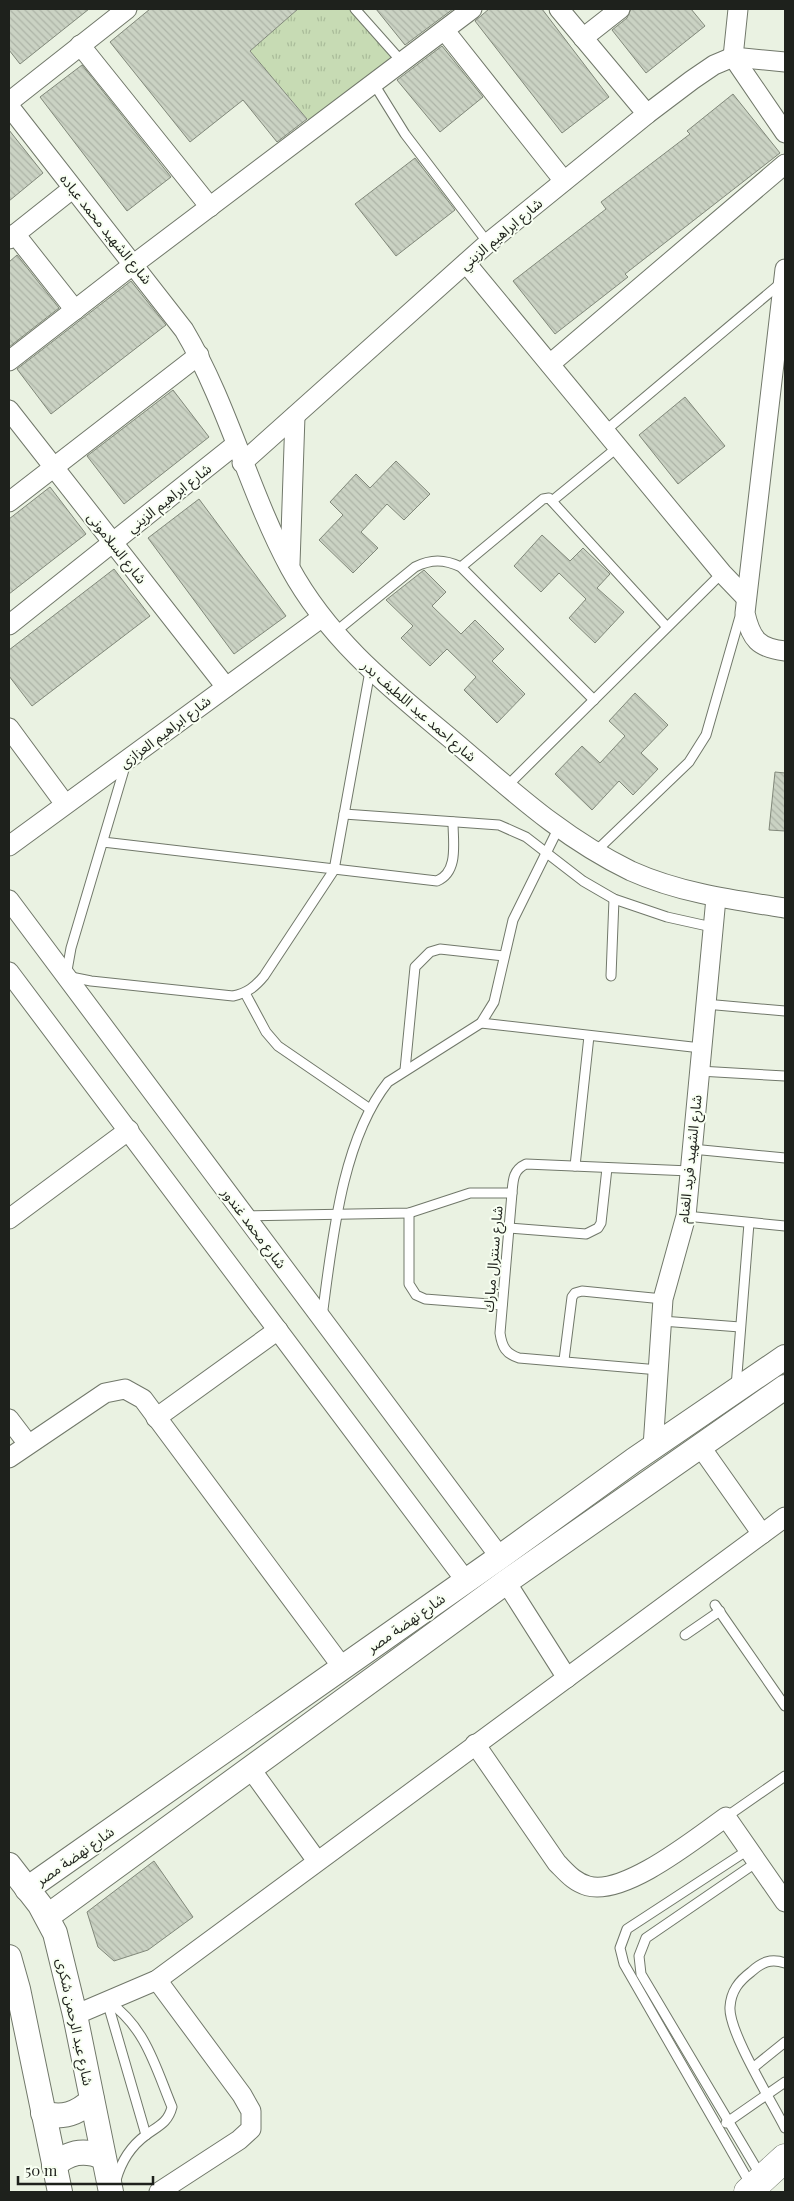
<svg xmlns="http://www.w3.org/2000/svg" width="794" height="2201" viewBox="0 0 794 2201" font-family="'Playfair Display','Noto Sans Arabic',serif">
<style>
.grass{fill:url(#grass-tufts)}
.building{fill:url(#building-back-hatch);stroke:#81887a}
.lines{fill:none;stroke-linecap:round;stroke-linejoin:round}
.service-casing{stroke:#71786a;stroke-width:11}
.minor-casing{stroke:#71786a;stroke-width:21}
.tertiary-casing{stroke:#71786a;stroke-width:26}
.trunk-casing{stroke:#71786a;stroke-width:29}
.service{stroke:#fff;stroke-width:9}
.minor{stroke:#fff;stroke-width:19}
.tertiary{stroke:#fff;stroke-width:24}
.trunk{stroke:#fff;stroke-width:28}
.labels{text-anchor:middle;stroke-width:4;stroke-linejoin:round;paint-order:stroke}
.street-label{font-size:14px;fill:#1e211c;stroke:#f8fff2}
</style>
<defs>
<pattern id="grass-tufts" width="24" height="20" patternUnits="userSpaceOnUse" patternTransform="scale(1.25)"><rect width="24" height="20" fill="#c7dbb4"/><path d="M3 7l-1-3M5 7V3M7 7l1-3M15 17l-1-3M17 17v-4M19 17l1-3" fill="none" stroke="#aabc9a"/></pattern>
<pattern id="building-back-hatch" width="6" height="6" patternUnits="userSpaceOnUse" patternTransform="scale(1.25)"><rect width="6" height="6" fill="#cad2c3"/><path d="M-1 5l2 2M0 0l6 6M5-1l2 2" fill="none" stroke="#adb4a7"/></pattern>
</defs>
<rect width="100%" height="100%" fill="#eaf2e2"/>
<polygon class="grass" points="298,9 354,9 403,63 315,128 250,51"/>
<g class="building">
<polygon points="9,9 89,9 20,64 9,50"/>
<polygon points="150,9 298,9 250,51 307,119 277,142 243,100 190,142 110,42"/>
<polygon points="376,9 453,9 405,45"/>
<polygon points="489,9 542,9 609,97 562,133 475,21"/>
<polygon points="631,9 691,9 705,26 646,73 612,30 627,18"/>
<polygon points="442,46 483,97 440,132 397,80"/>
<polygon points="82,65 171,177 127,211 40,97"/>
<polygon points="733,94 780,153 625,274 628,277 555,334 513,281 606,209 601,202 690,134 687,131"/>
<polygon points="9,130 43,173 9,201"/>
<polygon points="415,158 455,210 396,256 355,204"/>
<polygon points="17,255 59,308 9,347 9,262"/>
<polygon points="131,281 166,325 51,414 17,369"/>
<polygon points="173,390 209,437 124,504 87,456"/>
<polygon points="685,397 725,446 678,484 639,435"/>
<polygon points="396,461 430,494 404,520 387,504 361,532 378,548 353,573 319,540 343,515 330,502 356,474 370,488"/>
<polygon points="50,487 86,534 9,594 9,519"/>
<polygon points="199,499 286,616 234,654 148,538"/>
<polygon points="542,535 570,561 583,548 610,574 597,588 624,612 595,643 569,618 586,599 559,573 541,592 514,566"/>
<polygon points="114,569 150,616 32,706 9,676 9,650"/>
<polygon points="424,570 446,592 432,606 461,634 475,620 504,649 492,661 525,694 497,723 464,690 476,677 447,649 430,666 401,638 413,626 386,600"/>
<polygon points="635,693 668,725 641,753 658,769 633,795 619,781 592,810 555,774 582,746 600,763 625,736 609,721"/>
<polygon points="775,772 785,773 785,831 769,830"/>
<polygon points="154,1861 193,1917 148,1950 114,1961 98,1947 87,1912"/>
</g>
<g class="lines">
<g class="service-casing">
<g id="service">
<polyline points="355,9 403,63"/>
<polyline points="374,84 405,134 488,243"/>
<polyline points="605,431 781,283"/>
<polyline points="552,501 618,447"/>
<polyline points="461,567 543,499 549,498 667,627"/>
<path d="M334,633L415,567C431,559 444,559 461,567L594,700"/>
<path d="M126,763L71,948L66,976L91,981L233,996C247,993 255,987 264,976L334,870L370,671"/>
<polyline points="507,786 722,573"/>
<polyline points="344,814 499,825 526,837 583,881 614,899 667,917 712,927"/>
<path d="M103,842L437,881C459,872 453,842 453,822"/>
<polyline points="595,852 689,762 706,735 741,613"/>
<polyline points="611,976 614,899"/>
<polyline points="245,993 266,1032 278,1046 370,1109"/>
<polyline points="705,1004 785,1011"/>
<polyline points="481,1023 701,1048"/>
<polyline points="405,1070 415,967 430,952 440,949 504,956"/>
<polyline points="699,1071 785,1076"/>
<polyline points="692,1149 785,1158"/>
<polyline points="575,1166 589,1036"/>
<path d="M512,1193C513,1180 513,1170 526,1164L690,1171"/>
<polyline points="409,1213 409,1284 416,1295 425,1299 502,1305"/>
<path d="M246,1216L409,1213L470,1193H512L500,1333C502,1347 506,1354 519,1358L659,1370"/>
<polyline points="686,1216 785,1226"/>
<polyline points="509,1228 586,1234 598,1228 601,1223 607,1168"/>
<path d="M322,1317C332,1244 341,1141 388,1082L481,1023L494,1002L513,920L558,829"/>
<polyline points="662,1321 740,1327"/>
<polyline points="564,1360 572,1297 575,1293 582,1291 663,1299"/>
<polyline points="736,1387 749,1223"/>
<polyline points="715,1605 785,1706"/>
<polyline points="685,1635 720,1611"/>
<polyline points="726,1817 785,1776"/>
<polyline points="748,1850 627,1929 620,1948 624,1964 751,2185"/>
<polyline points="757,1862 646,1938 639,1956 641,1974 761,2176"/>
<path d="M785,1963C771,1958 762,1962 751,1972C739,1981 731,1991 730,2007C728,2031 772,2102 785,2128"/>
<polyline points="107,2001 146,2135"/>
<path d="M108,2001C146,2028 155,2066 172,2107C168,2123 158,2126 146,2135C131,2146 121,2162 116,2180"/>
<polyline points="754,2067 785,2042"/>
<polyline points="726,2123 785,2082"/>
</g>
</g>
<g class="minor-casing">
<g id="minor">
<polyline points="559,9 647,114"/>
<polyline points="738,9 733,57 785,133"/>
<polyline points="445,31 564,181"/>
<polyline points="583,38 620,9"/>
<polyline points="80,45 210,207"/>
<polyline points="9,102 127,9"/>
<path d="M9,106L184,330C228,404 249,492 290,568C332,645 398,694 463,749C518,796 565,839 631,871C680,893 733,900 785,908"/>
<polyline points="15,234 75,310"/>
<polyline points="9,239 72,189"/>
<polyline points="466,263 722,573 746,598"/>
<path d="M785,269L745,613C751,639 758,648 785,651"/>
<polyline points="9,361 134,264 472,9"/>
<polyline points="550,364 785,164"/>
<polyline points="9,410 226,687"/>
<polyline points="242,463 488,243 647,114 692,80 714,65 733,57 785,62"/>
<polyline points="9,502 199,355"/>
<polyline points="290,564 295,416"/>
<polyline points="9,625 235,445"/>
<polyline points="9,728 65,804"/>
<polyline points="9,846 321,618"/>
<polyline points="9,900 500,1557"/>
<polyline points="9,972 466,1581"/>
<polyline points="9,1219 129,1130"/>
<polyline points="156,1418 278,1330"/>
<polyline points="9,1419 28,1444"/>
<polyline points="700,1446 762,1534"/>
<polyline points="653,1447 663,1299 686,1216 716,898"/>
<polyline points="9,1458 105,1393 125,1389 143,1399 343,1668"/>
<polyline points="506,1582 567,1678"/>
<path d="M475,1744L557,1863C567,1873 574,1882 588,1886C625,1896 696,1838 726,1817L785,1902"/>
<polyline points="250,1768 317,1861"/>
<polyline points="157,1980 242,2095 251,2111 251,2129 239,2140 159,2192"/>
<polyline points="75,2015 157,1980 785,1517"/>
</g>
</g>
<g class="tertiary-casing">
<g id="tertiary">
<polyline points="9,1865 40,1905 55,1933 75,2015 111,2192"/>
<polyline points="27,1889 500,1557 634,1460 785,1357"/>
<polyline points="48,1916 506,1582 785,1387"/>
<polyline points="9,1957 18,1989 60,2192"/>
<path d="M43,2113C62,2119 77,2114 92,2100"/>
<path d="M54,2166C68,2152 84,2149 103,2157"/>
</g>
</g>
<g class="trunk-casing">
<polyline id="trunk" points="748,2192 785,2158"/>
</g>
<use href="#service" class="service"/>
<use href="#minor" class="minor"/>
<use href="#tertiary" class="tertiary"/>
<use href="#trunk" class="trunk"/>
</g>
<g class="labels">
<g class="street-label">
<text transform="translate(106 229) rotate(51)" y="5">شارع الشهيد محمد عباده</text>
<text transform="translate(501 234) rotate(-40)" y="5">شارع ابراهيم الزيني</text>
<text transform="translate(169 498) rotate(-38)" y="5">شارع ابراهيم الزيني</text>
<text transform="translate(117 548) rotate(52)" y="5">شارع السلامونى</text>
<text transform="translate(419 711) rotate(41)" y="5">شارع احمد عبد اللطيف بدر</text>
<text transform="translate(165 732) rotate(-37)" y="5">شارع ابراهيم العزازى</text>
<text transform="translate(690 1159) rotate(-84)" y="5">شارع الشهيد فريد الغنام</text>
<text transform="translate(254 1228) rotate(53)" y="5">شارع محمد غندور</text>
<text transform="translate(493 1259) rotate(-85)" y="5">شارع سنترال مبارك</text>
<text transform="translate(406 1623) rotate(-35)" y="5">شارع نهضة مصر</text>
<text transform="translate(75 1856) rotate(-35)" y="5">شارع نهضة مصر</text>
<text transform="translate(75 2022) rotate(78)" y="5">شارع عبد الرحمن شكرى</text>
</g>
</g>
<rect width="794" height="2201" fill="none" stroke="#1e211c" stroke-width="20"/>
<path d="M18 2176v8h135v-8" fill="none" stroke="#1e211c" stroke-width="2.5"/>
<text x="25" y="2176" font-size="15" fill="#1e211c" stroke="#f8fff2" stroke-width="4" paint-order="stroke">50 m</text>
</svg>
